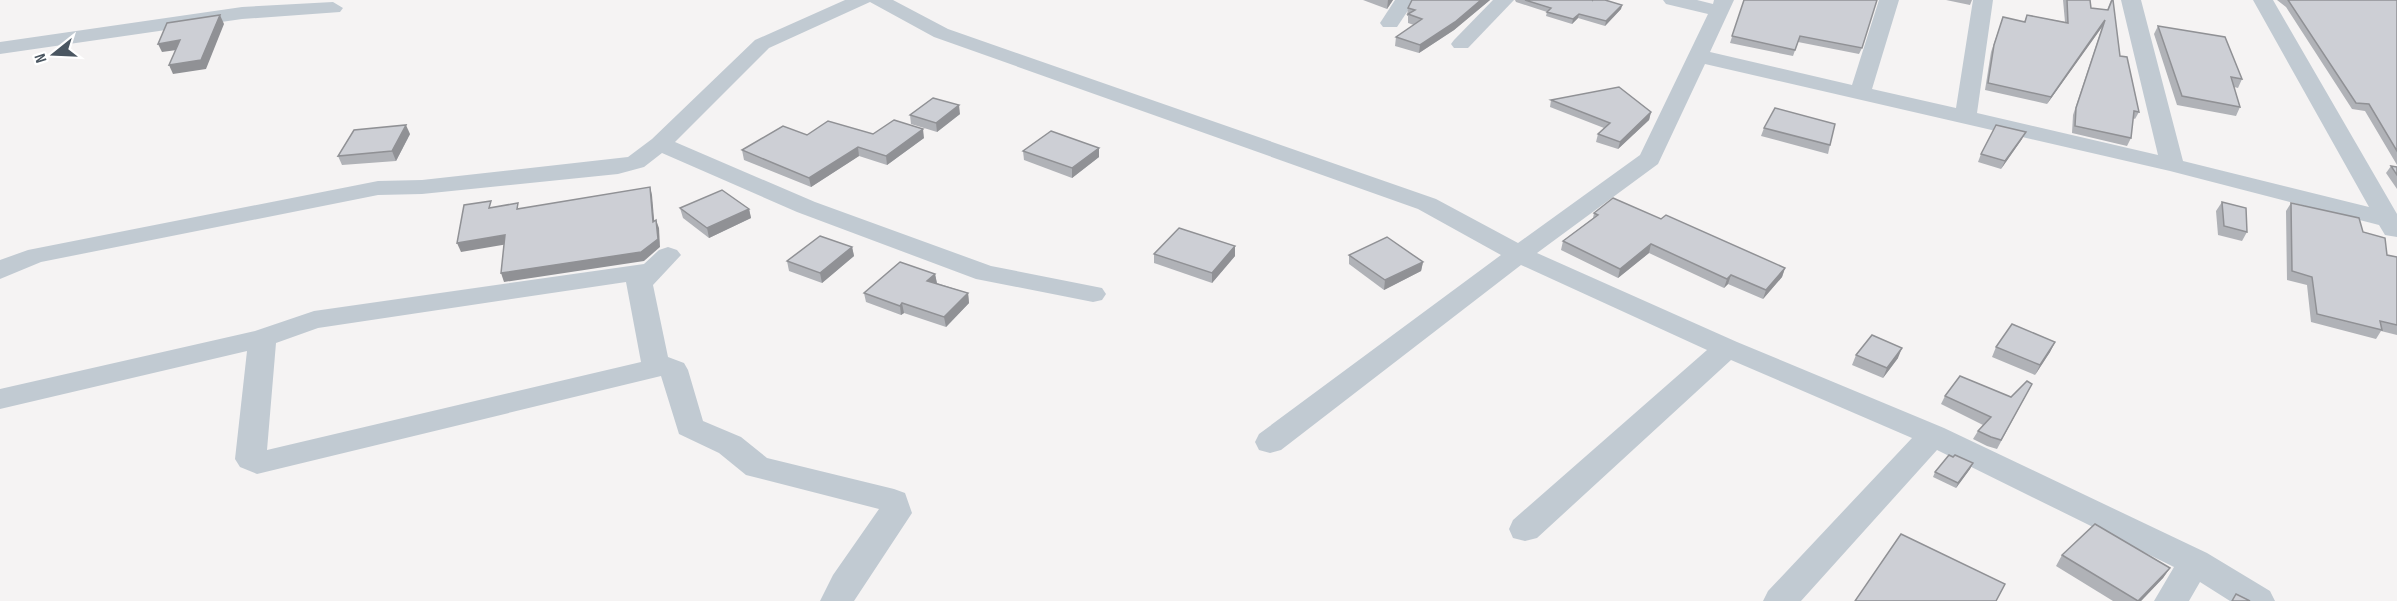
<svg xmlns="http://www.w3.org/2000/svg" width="2397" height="601" viewBox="0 0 2397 601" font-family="'Sofia Sans Condensed',sans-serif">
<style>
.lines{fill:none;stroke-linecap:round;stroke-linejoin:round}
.minor{fill:#c1cad2;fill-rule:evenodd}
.wall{fill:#b0b2b7}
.shaded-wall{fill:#909195}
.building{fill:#cdcfd5;stroke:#909195;stroke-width:1.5}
</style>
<rect width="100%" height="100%" fill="#f5f3f3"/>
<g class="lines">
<g class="minor">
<polygon points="845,0 893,0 948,29 1436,199 1518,243 1640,155 1708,14 1666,4 1663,0 1697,0 1713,4 1714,0 1734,0 1710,52 1852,85 1879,0 1899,0 1872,89 1956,108 1973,0 1993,0 1977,113 2158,155 2121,0 2141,0 2183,161 2369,207 2253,0 2273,0 2397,214 2397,237 2385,235 2379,225 2170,171 1705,64 1658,164 1537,253 1737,342 1944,428 2207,553 2270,591 2275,601 2230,601 2200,582 2189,601 2154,601 2174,567 1937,450 1801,601 1763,601 1768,591 1912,438 1731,360 1537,538 1525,541 1513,538 1509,529 1513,520 1707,350 1521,265 1281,450 1270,453 1259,450 1255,442 1259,434 1501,255 1418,209 934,37 870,2 769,48 675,142 815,202 991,266 1102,288 1106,294 1102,300 1093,302 976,279 797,212 662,153 644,167 618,174 422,194 378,195 41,262 0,279 0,260 28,250 378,181 422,180 628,157 652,139 755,40"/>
<polygon points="1395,0 1415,0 1397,27 1383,27 1380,23"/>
<polygon points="1493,0 1514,0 1468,48 1454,48 1451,44 1454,40"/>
<polygon points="333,2 343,8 340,12 242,19 0,54 0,42 242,7"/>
<path d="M668,247L677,250L681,255L653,285L668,357L684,363L688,370L703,421L741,437L767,458L894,489L905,493L912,513L854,601H820L833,575L879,509L746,475L719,453L679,434L661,376L257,474L240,467L235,459L247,351L0,409V389L255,331L314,311L644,264L659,250ZM626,282L641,362L267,450L276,343L318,328Z"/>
</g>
</g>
<g class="wall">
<polygon points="1363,0 1393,0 1387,9"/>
<polygon points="1412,0 1490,0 1454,30 1419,53 1395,46 1396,37 1414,25 1408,23 1408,16 1407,16 1408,8"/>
<polygon points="1515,0 1605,0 1622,5 1621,9 1605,26 1578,18 1572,24 1546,16 1547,12 1516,2"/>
<polygon points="1744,0 1862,48 1859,54 1798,42 1793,56 1730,43"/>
<polygon points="1946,0 1972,0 1970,5"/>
<polygon points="2063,0 2090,0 2091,8 2107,10 2111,0 2120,56 2139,112 2135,119 2133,118 2131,138 2127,146 2072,133 2073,115 2102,27 2047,104 1985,90 1991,52 2003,17 2024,22 2027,15 2065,22"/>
<polygon points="2277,0 2397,0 2397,165 2365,111 2352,109 2286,7"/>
<polygon points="2158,26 2242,79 2238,88 2234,87 2240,107 2236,116 2177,105 2154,34"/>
<polygon points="1551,100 1651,112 1649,120 1618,149 1596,142 1598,134 1604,128 1550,107"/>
<polygon points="960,114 937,132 911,124 910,115"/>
<polygon points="1764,128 1830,145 1828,154 1761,136"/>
<polygon points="410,134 396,161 342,165 338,156"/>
<polygon points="873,134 924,138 887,165 859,156 811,187 744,160 742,150 807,135"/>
<polygon points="2022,139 2001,169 1978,162 1981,154"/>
<polygon points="1023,151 1099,157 1072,178 1024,160"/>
<polygon points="2391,166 2397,167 2397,189 2386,173"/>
<polygon points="2222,202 2247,232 2242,241 2218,235 2216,211"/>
<polygon points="2291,203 2363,232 2387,255 2397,257 2397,335 2381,331 2376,339 2311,322 2307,285 2287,280 2286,211"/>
<polygon points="680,208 749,209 751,218 709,238 683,218"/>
<polygon points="1594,213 1661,219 1785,268 1782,277 1763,299 1728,284 1724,288 1649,253 1618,278 1561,250 1563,241 1593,218"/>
<polygon points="1235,246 1235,256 1212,283 1154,263 1154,254"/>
<polygon points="852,247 854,256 822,283 789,271 787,261"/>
<polygon points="1349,255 1423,262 1421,271 1384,290 1349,264"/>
<polygon points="935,274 937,283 968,293 969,303 946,327 904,313 901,315 866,302 864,293"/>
<polygon points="2055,342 2050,352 2035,375 1992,357 1996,347"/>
<polygon points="1856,355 1898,358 1883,378 1852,365"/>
<polygon points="2032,384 1997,449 1987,446 1973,439 1978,431 1983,425 1941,404 1945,396 2011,397"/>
<polygon points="1953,457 1973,463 1970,469 1956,488 1933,477 1935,472"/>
<polygon points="2062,555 2170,568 2163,578 2141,601 2113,601 2056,566"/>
</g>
<g class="shaded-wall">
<polygon points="1388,0 1393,0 1387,9"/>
<polygon points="1481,0 1490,0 1454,30 1419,53 1420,45"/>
<polygon points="1622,5 1621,9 1605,26 1606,21"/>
<polygon points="1579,14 1578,18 1572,24 1573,19"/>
<polygon points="220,15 224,24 206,69 173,74 169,65"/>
<polygon points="2105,20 2102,27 2047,104 2051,97"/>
<polygon points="180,40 184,49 162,52 158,44"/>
<polygon points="959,105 960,114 937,132 936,123"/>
<polygon points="1651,112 1649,120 1618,149 1620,142"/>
<polygon points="406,125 410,134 396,161 392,151"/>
<polygon points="923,129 924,138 887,165 886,156"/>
<polygon points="2026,132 2022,139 2001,169 2005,161"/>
<polygon points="858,147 859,156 811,187 809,178"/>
<polygon points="1099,148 1099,157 1072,178 1072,168"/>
<polygon points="650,187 652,195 655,230 653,222"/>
<polygon points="749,209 751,218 709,238 707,228"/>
<polygon points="656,220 659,228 660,247 644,261 504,282 501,273"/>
<polygon points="505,235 508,244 461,252 457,243"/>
<polygon points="1651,244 1649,253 1618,278 1620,269"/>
<polygon points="1235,246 1235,256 1212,283 1212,273"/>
<polygon points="852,247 854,256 822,283 820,273"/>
<polygon points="1423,262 1421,271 1384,290 1385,280"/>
<polygon points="1785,268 1782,277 1763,299 1766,290"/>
<polygon points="935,274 937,284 927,281"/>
<polygon points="1731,275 1728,284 1724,288 1727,279"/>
<polygon points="968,293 969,303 946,327 944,317"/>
<polygon points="902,303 904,313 901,315 900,306"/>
<polygon points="2055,342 2050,352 2035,375 2040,365"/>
<polygon points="1902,348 1898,358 1883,378 1887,368"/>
<polygon points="1973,463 1970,469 1956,488 1958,483"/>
<polygon points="2170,568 2163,578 2141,601 2138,601"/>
</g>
<g class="building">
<polygon points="1412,0 1481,0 1455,22 1420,45 1396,37 1422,19 1408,14 1415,10 1408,8"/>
<polygon points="1525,0 1593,0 1592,1 1593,0 1605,0 1622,5 1606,21 1579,14 1573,19 1547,12 1551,8"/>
<polygon points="1744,0 1877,0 1862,48 1800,36 1795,50 1732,36"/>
<polygon points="2067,0 2090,0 2091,8 2108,10 2112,0 2113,0 2120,56 2127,57 2139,112 2134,111 2131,138 2075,126 2076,108 2105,20 2051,97 1988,83 1994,45 2003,17 2025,22 2027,15 2068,23"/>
<polygon points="2288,0 2397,0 2397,151 2369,104 2356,103"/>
<polygon points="220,15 201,60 169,65 180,40 158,44 167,23"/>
<polygon points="2158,26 2225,37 2242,79 2231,77 2240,107 2182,96"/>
<polygon points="1619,87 1651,112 1620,142 1598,134 1610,123 1551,100"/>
<polygon points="933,98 959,105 936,123 910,115"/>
<polygon points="1775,108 1835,124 1830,145 1764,128"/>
<polygon points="894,120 923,129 886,156 858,147 809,178 742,150 783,126 807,135 828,121 873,134"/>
<polygon points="406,125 392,151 338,156 354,130"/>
<polygon points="1996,125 2026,132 2005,161 1981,154"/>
<polygon points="1051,131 1099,148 1072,168 1023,151"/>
<polygon points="2391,166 2397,167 2397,175"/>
<polygon points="650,187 653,222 656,220 658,239 641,252 501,273 505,235 457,243 464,205 491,201 489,208 518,203 517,209"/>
<polygon points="722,190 749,209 707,228 680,208"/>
<polygon points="1613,198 1661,219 1666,215 1785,268 1766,290 1731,275 1727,279 1651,244 1620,269 1563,241 1598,215 1594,213"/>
<polygon points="2222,202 2246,208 2247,232 2224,226"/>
<polygon points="2291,203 2359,218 2363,232 2385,238 2387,255 2397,257 2397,325 2380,321 2382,330 2317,314 2312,277 2292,271"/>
<polygon points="1179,228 1235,246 1212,273 1154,254"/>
<polygon points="820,236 852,247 820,273 787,261"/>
<polygon points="1387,237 1423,262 1385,280 1349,255"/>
<polygon points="900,262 935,274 927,281 968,293 944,317 902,303 900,306 864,293"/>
<polygon points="2012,324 2055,342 2040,365 1996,347"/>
<polygon points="1872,335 1902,348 1887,368 1856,355"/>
<polygon points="1960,376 2011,397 2027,381 2032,384 2001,440 1991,437 1978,431 1991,417 1945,396"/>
<polygon points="1949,455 1953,457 1955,455 1973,463 1958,483 1935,472"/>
<polygon points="2095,524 2170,568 2138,601 2062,555"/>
<polygon points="1901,534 2005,584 1996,601 1855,601"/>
<polygon points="2236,594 2250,601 2232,601"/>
</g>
<g transform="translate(54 54) rotate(252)" stroke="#ffffff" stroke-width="4.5" paint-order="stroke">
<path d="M0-4.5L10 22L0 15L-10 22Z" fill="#4a5661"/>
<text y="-9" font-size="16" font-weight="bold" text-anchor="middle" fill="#4a5661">N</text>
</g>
</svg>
